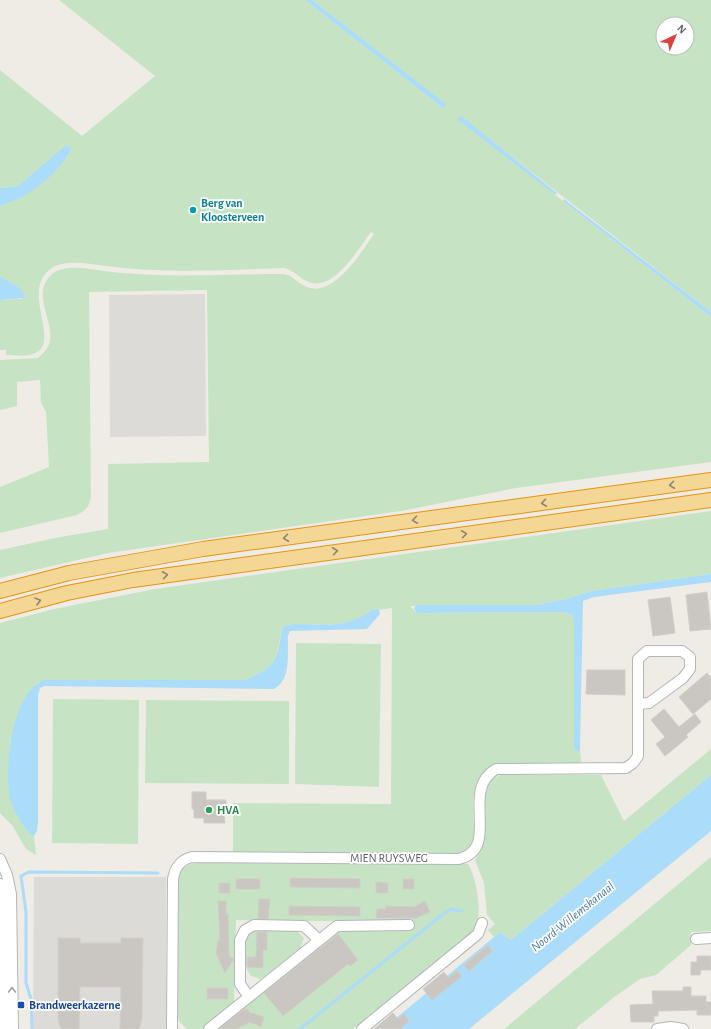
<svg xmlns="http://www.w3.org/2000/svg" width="711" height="1029" viewBox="0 0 711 1029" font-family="'Alegreya Sans',sans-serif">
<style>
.industrial{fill:#dddbd7}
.green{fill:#c6e4c4;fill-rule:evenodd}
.water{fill:#abdcf9}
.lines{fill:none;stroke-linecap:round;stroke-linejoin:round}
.stream{stroke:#abdcf9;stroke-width:3}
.building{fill:#cac7c2;stroke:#d3cdc4}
.minor-casing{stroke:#b3b6b9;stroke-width:12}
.highway-casing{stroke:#e39411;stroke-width:16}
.minor{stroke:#fff;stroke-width:10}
.highway{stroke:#f5d795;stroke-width:14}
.oneway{stroke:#8b8473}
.oneway2{stroke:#9ea0a3}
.culture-dot{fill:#0f9aa8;stroke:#fff;stroke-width:1.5}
.leisure-dot{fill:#2e9e5b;stroke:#fff;stroke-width:1.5}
.transit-dot{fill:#1a4fb4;stroke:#fff;stroke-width:1.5}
.labels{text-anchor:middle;stroke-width:3.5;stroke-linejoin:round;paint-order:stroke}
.culture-label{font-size:12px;font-weight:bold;fill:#0d838f;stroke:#fff;text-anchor:start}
.leisure-label{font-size:12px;font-weight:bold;fill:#27864d;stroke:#fff;text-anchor:start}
.street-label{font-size:12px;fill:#5d6165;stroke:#fff}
.transit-label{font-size:12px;font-weight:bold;fill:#164399;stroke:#fff;text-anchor:start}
.water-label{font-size:13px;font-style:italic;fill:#4678a2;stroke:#fff}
</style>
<rect width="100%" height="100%" fill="#eeece5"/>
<g class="industrial">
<polygon points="205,294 206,436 110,437 109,295"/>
<polygon points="34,877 166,877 166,1029 33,1029"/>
</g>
<g class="green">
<path d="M59,0H305L443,108L446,105L312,0H711V312L461,117L554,194L711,317V462L516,488L401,511L108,553L0,578V550L60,537L108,529V464L209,462L207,290L89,292L91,497C89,507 86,510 77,515L0,533V487L49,467L46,412L41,403L40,380L17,382V406L0,410V360L38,358C42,354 47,350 49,344C56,322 31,296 50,276C61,264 83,268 97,270C159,279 221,274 283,274C293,275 298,284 307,287C334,298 362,251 374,234L371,232C358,249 336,288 312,283C301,281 295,270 284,268C225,270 165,274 106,266C90,264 67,259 52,268C18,290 64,344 33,354C25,357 14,355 6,355V350H0V300L22,299L20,288L0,276V206C23,200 60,171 71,150V148L66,145L18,186L0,188V70L82,136L155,76ZM663,24H687V48H663Z"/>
<path d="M711,511V574L592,591L566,599L536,605L410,606L417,613L565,612L572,615L574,622V749L579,752L580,748L581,764L503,763C465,770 474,808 474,837C472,847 467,850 459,855L233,853V803L391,804L392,608L379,610L373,609C347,631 321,622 289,625L281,632C277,663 273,669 244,680H43L37,683L10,742L9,758L11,800L15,811L30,834L34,836L36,855L26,849L12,825L0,813V623L54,609L155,589Z"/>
<polygon points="296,643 381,644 379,787 295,784"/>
<polygon points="53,699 139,700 138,844 52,843"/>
<polygon points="146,700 289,701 289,784 145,783"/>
<path d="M711,749V775L511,940L500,932L494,937L488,930L495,924L487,915L484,883L475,860C490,840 482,819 484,796C485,791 487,785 489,781L500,775H601L624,821Z"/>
<polygon points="711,857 711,931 691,932 691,945 656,975 640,979 613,998 575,1029 504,1029"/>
<path d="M197,863L468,864C477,878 483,916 475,931L353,1029H218L339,930L411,922L236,920L234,1002L202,1029H187L179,1021L177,1015L178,880C181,869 186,864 197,863Z"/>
<path d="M256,929L296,930L304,938L300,949L261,979L251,976C241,963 241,937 256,929Z"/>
</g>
<g class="water">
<polygon points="305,0 312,0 447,105 443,108"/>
<polygon points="461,116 557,193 557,194 554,194 457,119"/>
<path d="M66,145L71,148V150C57,175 28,198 0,206V188L18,186Z"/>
<polygon points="564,199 711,312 711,317 563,201"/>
<polygon points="0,276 20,288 25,296 24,298 0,300"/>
<polygon points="711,574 711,582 594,597 583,601 580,748 579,752 574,749 574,622 572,615 565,612 417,613 414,609 416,605 536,605 566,599 592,591"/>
<path d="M373,609L379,610L380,614L367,629L290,631L288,635C287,652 292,680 274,689L44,686L40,688L38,695V820L37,831L34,836L30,834C23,824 15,814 11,802C3,771 11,695 43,680H244C267,671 276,666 280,641C281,635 281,630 285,626L294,624C323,624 349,629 373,609Z"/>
<polygon points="711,775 711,831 469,1029 383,1029 500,932 511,940"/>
</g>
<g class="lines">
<g class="stream">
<polyline points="32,1029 31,999 26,983 26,912 21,876 29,872 158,873"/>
<polyline points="300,1029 442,915 451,909 462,911"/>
</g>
</g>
<g class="building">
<polygon points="707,592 711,629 690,631 686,595"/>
<polygon points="670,597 675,633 653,636 648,600"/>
<polygon points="587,670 625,670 625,695 586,694"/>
<polygon points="707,673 711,678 711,699 693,714 679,697"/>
<polygon points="664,709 679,727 695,714 701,722 686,735 688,737 665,756 656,744 665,737 651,720"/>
<polygon points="192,792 206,792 206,800 226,800 226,809 223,809 225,823 204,823 204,818 194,818 194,809 192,809"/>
<polygon points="290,878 360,879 360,888 290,887"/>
<rect x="236" y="879" width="24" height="10"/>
<rect x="403" y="879" width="11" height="10"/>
<polygon points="376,882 388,883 388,893 376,893"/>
<rect x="219" y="883" width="11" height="10"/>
<polygon points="259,899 270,899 268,919 258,919"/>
<polygon points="218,901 226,901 226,914 228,914 229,956 234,959 225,973 216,953 218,940 220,941"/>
<polygon points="425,901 430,912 416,918 376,918 377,909 386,909 386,906 414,907"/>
<polygon points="289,906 360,907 360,916 289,915"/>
<polygon points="257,932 267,932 267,950 263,950 263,968 247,967 247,957 256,957"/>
<polygon points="338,934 358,960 350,966 348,964 283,1016 264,993"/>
<polygon points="58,938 80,938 80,943 121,943 121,938 143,938 142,1018 139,1029 120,1029 121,987 80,987 79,1029 61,1029 58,1019"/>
<polygon points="488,945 492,951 469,971 464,965"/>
<polygon points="697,956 711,956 711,970 701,970 700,975 691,975 691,962 697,962"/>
<polygon points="457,971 462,976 432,1000 423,989 444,972 448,978"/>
<polygon points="683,987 691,987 691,996 706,996 706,1002 711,1002 711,1015 697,1015 697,1010 658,1011 658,1016 654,1016 654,1022 631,1022 630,1005 653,1004 652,991 683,991"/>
<rect x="207" y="988" width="21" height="11"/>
<polygon points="248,1009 249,1012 264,1017 261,1027 250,1022 236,1029 219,1029 243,1010"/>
<polygon points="393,1013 398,1019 404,1014 409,1021 400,1029 374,1029"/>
</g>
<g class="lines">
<g class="minor-casing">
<g id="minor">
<polyline points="0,859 7,875 11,894 13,1029"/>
<polyline points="0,884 3,915 4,1029"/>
<polyline points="696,939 711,938"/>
<polyline points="249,997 240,984 240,940 245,930 254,925 304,926 319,940"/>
<path d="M172,1029L173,879C175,867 180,860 192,857L459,859C502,848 459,790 496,769L626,768L633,763L638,756V659L647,651H682L690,657V669L683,678L649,703L639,704"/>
<polyline points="209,1029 337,926 409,925"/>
<polyline points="362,1029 478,934 482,923"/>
<polyline points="657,1029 671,1027 683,1029"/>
</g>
</g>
<g class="highway-casing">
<g id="highway">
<polyline points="0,591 69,573 203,549 711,480"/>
<polyline points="0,611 67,593 133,580 711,500"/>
</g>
</g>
<use href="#minor" class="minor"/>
<use href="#highway" class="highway"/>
</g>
<defs><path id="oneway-chevron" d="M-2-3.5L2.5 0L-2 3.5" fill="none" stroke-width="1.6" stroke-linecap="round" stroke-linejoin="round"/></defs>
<g class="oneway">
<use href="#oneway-chevron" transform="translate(672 485) rotate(172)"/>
<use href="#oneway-chevron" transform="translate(544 503) rotate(172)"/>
<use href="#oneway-chevron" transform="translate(415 520) rotate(172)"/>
<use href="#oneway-chevron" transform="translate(464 534) rotate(-8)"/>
<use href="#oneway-chevron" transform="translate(286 538) rotate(172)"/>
<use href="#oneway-chevron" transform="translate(335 551) rotate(-8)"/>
<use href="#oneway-chevron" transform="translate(165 575) rotate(-8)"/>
<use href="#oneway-chevron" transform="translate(38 601) rotate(-15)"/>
</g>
<use class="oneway2" href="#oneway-chevron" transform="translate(12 990) rotate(-90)"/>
<circle class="culture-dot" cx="193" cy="210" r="4"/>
<circle class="leisure-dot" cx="209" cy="810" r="4"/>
<rect class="transit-dot" x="17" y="1001" width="8" height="8" rx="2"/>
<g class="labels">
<g class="culture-label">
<text x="201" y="207">Berg van<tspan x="201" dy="14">Kloosterveen</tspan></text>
</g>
<g class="leisure-label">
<text x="217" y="814">HVA</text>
</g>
<g class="street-label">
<text x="389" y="862">MIEN RUYSWEG</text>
</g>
<g class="transit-label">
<text x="29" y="1009">Brandweerkazerne</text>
</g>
<g class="water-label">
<text transform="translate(572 916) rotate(-39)" y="5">Noord-Willemskanaal</text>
</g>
</g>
<g transform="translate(675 36) rotate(44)"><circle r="19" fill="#ffffff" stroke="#bec0c1"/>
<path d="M0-3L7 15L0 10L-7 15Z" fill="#dd3f3d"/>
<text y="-6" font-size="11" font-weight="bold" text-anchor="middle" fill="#5d6165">N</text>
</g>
</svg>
